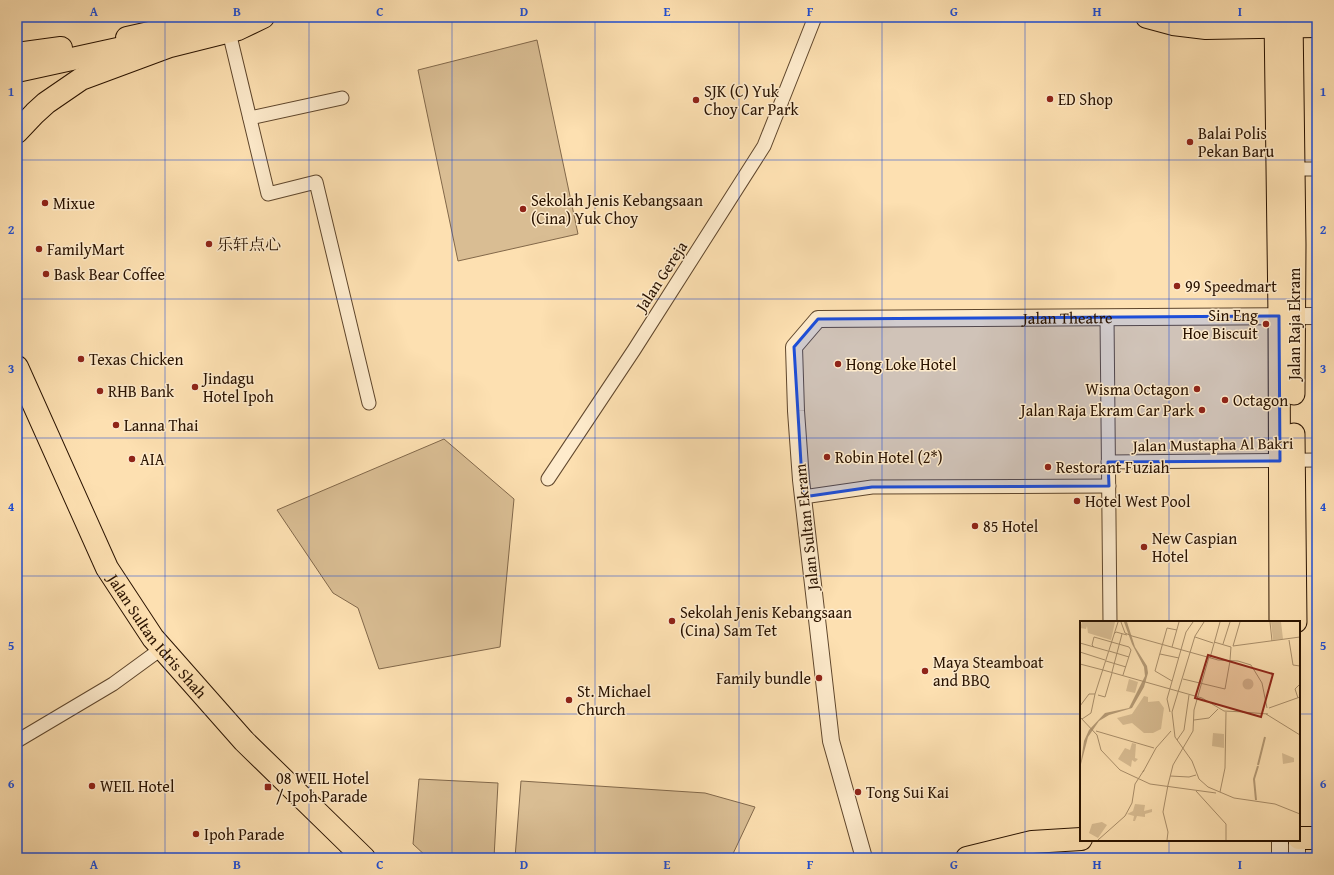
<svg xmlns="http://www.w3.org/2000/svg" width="1334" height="875" viewBox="0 0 1334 875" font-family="'Gentium Book Plus','Noto Serif SC',serif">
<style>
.green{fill:#d9bd93;stroke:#82684a}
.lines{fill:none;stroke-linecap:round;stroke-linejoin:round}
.minor-casing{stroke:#5f462c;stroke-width:15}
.tertiary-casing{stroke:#5f462c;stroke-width:18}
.primary-casing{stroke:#2a1300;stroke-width:23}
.trunk-casing{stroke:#2a1300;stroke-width:24}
.minor{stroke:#feebcc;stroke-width:13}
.tertiary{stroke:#feebcc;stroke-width:16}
.primary{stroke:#fde0b1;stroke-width:21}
.trunk{stroke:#fde0b1;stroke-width:22}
.marked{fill:#1d4ed8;fill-opacity:0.2;stroke:#1d4ed8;stroke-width:3;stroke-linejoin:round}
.grid{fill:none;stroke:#1d4ed8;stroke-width:1;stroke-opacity:0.55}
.poi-dot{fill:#8f2418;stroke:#feebcc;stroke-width:1.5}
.labels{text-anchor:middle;stroke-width:3;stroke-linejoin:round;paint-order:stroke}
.poi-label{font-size:16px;fill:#2a1300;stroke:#feebcc;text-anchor:start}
.street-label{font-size:16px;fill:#2a1300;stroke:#feebcc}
.inset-river{fill:none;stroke:#b59a75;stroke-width:2}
.inset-road{fill:none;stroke:#a98e6a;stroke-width:1}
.view{fill:#8f2418;fill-opacity:0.15;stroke:#8f2418;stroke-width:2}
.inset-edge{fill:none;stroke:#2a1300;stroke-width:2}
.neatline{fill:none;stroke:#1d4ed8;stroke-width:1.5}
.grid-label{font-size:13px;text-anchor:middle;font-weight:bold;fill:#1d4ed8}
</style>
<rect width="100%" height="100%" fill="#fde0b1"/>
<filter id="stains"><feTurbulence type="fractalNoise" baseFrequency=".005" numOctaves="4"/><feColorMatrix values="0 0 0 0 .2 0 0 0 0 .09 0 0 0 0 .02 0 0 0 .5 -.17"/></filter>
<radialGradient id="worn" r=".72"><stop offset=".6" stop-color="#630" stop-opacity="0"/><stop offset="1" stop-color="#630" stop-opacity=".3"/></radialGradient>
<g class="green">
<polygon points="537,40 578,234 458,261 418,70"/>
<polygon points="444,439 514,499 500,647 379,669 358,608 333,593 277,510"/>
<polygon points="419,779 498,783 494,858 428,858 413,844"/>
<polygon points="521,781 705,793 755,807 731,858 515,858"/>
</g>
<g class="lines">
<g class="minor-casing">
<g id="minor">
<polyline points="229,32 268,194 316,182 369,403"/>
<polyline points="250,118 342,98"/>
<polyline points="1287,169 1317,169"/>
<polyline points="1107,317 1110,622"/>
<polyline points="1108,462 1317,460"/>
<polyline points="548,479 634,350 764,146 815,17"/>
<polyline points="803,497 872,487 1109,486"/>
<polyline points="17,741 113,684 161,649"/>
</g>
</g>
<g class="tertiary-casing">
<g id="tertiary">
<polyline points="1280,840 1280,858"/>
<polyline points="1297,840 1297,858"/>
<path id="s1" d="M864,858L831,741L801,480L796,411L794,347L818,319L1317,316"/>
</g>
</g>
<g class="primary-casing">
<g id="primary">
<polyline points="1275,17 1279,316 1280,622"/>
<polyline points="1292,17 1295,245 1294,394"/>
<polyline points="1294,434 1296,622"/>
</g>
</g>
<g class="trunk-casing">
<g id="trunk">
<polyline points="1147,17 1173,24 1206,28 1317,26"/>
<polyline points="127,38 221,17 234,17"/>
<polyline points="17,54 61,48"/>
<polyline points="17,71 145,43"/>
<polyline points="17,132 35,113 46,103 81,79 170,46 238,29 263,17"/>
<path id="s2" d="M17,367L107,568L153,638L244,741L364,858"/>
<polyline points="1299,838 1317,838"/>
<polyline points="967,858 1032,842 1081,839"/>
</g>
</g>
<use href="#minor" class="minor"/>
<use href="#tertiary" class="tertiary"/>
<use href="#primary" class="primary"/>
<use href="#trunk" class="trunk"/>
</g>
<path class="marked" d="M1279,316L1280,461L1108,462L1109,486L872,487L803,497L794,347L818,319Z"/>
<path class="grid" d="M165,17V858M309,17V858M452,17V858M595,17V858M739,17V858M882,17V858M1025,17V858M1169,17V622M17,160H1317M17,299H1317M17,438H1317M17,576H1317M17,714H1081M1299,714H1317M1169,840V858"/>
<g class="poi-dot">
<circle cx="1050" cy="99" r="4"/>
<circle cx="696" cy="100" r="4"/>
<circle cx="1190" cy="142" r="4"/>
<circle cx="45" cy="203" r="4"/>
<circle cx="523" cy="209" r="4"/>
<circle cx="209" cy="244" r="4"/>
<circle cx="39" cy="249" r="4"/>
<circle cx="46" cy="274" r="4"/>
<circle cx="1177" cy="286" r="4"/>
<circle cx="1266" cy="324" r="4"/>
<circle cx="81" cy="359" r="4"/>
<circle cx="838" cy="364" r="4"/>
<circle cx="195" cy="387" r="4"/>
<circle cx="1197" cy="389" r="4"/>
<circle cx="100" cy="391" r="4"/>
<circle cx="1225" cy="400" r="4"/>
<circle cx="1202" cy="410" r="4"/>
<circle cx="116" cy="425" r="4"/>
<circle cx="827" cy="457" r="4"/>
<circle cx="132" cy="459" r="4"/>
<circle cx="1048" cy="467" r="4"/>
<circle cx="1077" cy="501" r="4"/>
<circle cx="975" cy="526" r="4"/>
<circle cx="1144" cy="547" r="4"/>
<circle cx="672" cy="621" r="4"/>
<circle cx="925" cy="671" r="4"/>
<circle cx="819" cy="678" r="4"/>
<circle cx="569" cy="700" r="4"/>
<circle cx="92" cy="786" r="4"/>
<rect x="264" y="783" width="8" height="8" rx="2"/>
<circle cx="858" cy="792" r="4"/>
<circle cx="196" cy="834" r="4"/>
</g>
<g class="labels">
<g class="poi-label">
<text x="704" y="97">SJK (C) Yuk<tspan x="704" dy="18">Choy Car Park</tspan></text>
<text x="1058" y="105">ED Shop</text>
<text x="1198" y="139">Balai Polis<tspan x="1198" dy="18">Pekan Baru</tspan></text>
<text x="531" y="206">Sekolah Jenis Kebangsaan<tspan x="531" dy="18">(Cina) Yuk Choy</tspan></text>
<text x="53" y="209">Mixue</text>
<text x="217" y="250">乐轩点心</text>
<text x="47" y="255">FamilyMart</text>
<text x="54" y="280">Bask Bear Coffee</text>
<text x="1185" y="292">99 Speedmart</text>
<text x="1258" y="321" text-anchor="end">Sin Eng<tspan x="1258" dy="18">Hoe Biscuit</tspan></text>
<text x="89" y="365">Texas Chicken</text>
<text x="846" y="370">Hong Loke Hotel</text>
<text x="203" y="384">Jindagu<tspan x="203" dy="18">Hotel Ipoh</tspan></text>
<text x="1189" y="395" text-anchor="end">Wisma Octagon</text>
<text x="108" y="397">RHB Bank</text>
<text x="1233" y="406">Octagon</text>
<text x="1194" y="416" text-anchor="end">Jalan Raja Ekram Car Park</text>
<text x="124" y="431">Lanna Thai</text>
<text x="835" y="463">Robin Hotel (2*)</text>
<text x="140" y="465">AIA</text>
<text x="1056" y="473">Restorant Fuziah</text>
<text x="1085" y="507">Hotel West Pool</text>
<text x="983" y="532">85 Hotel</text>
<text x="1152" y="544">New Caspian<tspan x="1152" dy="18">Hotel</tspan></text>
<text x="680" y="618">Sekolah Jenis Kebangsaan<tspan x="680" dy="18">(Cina) Sam Tet</tspan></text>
<text x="933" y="668">Maya Steamboat<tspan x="933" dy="18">and BBQ</tspan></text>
<text x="811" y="684" text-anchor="end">Family bundle</text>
<text x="577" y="697">St. Michael<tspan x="577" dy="18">Church</tspan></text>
<text x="276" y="784">08 WEIL Hotel<tspan x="276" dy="18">/ Ipoh Parade</tspan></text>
<text x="100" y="792">WEIL Hotel</text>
<text x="866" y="798">Tong Sui Kai</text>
<text x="204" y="840">Ipoh Parade</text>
</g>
<g class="street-label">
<text transform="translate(661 276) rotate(-57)" y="6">Jalan Gereja</text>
<text dy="6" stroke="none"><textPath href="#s1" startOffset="804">Jalan Theatre</textPath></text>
<text transform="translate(1294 324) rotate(-90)" y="6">Jalan Raja Ekram</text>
<text transform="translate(1213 444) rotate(-1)" y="6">Jalan Mustapha Al Bakri</text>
<text transform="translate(806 527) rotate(-96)" y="6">Jalan Sultan Ekram</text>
<text dy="6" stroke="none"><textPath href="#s2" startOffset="305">Jalan Sultan Idris Shah</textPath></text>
</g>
</g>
<g transform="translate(1080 621)">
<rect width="220" height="220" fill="#fde0b1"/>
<path d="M2,1H35L31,19L8,12L7,5L6,8L0,7ZM191,1H201L203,18L193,19ZM162.5 63a5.5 5.5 0 1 1 11 0a5.5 5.5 0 1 1-11 0ZM49,58L58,61L55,72L46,70ZM64,75L68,76V81L79,80L84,87L81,108L73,112H64L52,102L43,104L37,97L52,93ZM133,112L144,113V127L132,125ZM52,122L56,123L55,137L58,138L55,141L52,139L51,146L38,138L45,127L50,129ZM202,132L214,137V141L203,143ZM55,183L65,184L64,190L72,188V191L65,193V196L57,195L55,200H53L54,195L47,193L53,190ZM22,201L27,204L18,217L9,212L12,203Z" fill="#d9bd93"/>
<path d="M44,1H47L55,26L67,45L68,52L64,66L52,87L29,94L19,100L8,116L0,147L4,120L9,109L25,92L49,87L65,55L64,46L52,23Z" fill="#b59a75"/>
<path class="inset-river" d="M178,144L185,116M176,179L174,158L178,145"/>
<path class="inset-road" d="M41,1L45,12L52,15L138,39L158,40L171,44L182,62L187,87M124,1L115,15L92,91L95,116L112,140L119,158L128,166L154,177L195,183L220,193M190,1L192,20M34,13L36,11L47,14M115,16L133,22M209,19L213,44L220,45M134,21L151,26M0,22L28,30M143,23L150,1M153,25L220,16M153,25L160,1M14,26L12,24L14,16L49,26L51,29L43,54M92,26L99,1M29,30L49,36M0,31L25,39M80,33L99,37M130,37L140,1M150,39L151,26M26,40L46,46M0,43L23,49M23,49L122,77L144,90L164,91M32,51L42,13M103,58L145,68L150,40M92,60L75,50L87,7L97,9M15,73L38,1M18,74L25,76L32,52M218,77L215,68L220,63M0,85L9,73H15M189,87L220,76M90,91L87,78L106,11L113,1M162,91L188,93M186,93L220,114M0,96L17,114L21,129L40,149L70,163L136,172M2,98L11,92L15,73M114,99L129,97L138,88M16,110L74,127M97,119L104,109L109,74M63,151L76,127L91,110M90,155L109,156L116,154M116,170L146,203V219M140,171L145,147L146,91M18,219L45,195L52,182L55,163L64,149M87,219L88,211L83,191L88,164L93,144L113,110L114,89L129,36"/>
<path class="view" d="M128,34L193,53L181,96L115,77Z"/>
<rect width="220" height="220" class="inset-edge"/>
</g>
<rect width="1334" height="875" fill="none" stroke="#fde0b1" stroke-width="44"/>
<rect x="22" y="22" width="1290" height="831" class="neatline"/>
<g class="grid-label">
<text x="94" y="16">A</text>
<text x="237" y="16">B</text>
<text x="380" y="16">C</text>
<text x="524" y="16">D</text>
<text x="667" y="16">E</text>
<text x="810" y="16">F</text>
<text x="954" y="16">G</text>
<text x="1097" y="16">H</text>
<text x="1240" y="16">I</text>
<text x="11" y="96">1</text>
<text x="1323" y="96">1</text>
<text x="11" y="234">2</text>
<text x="1323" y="234">2</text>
<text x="11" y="373">3</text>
<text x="1323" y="373">3</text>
<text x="11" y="511">4</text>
<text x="1323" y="511">4</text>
<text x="11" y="650">5</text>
<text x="1323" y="650">5</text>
<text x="11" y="788">6</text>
<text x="1323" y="788">6</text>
<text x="94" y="869">A</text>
<text x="237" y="869">B</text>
<text x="380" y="869">C</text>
<text x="524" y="869">D</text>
<text x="667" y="869">E</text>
<text x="810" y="869">F</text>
<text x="954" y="869">G</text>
<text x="1097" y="869">H</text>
<text x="1240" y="869">I</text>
</g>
<rect width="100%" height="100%" filter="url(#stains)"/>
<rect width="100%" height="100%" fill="url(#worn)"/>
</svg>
